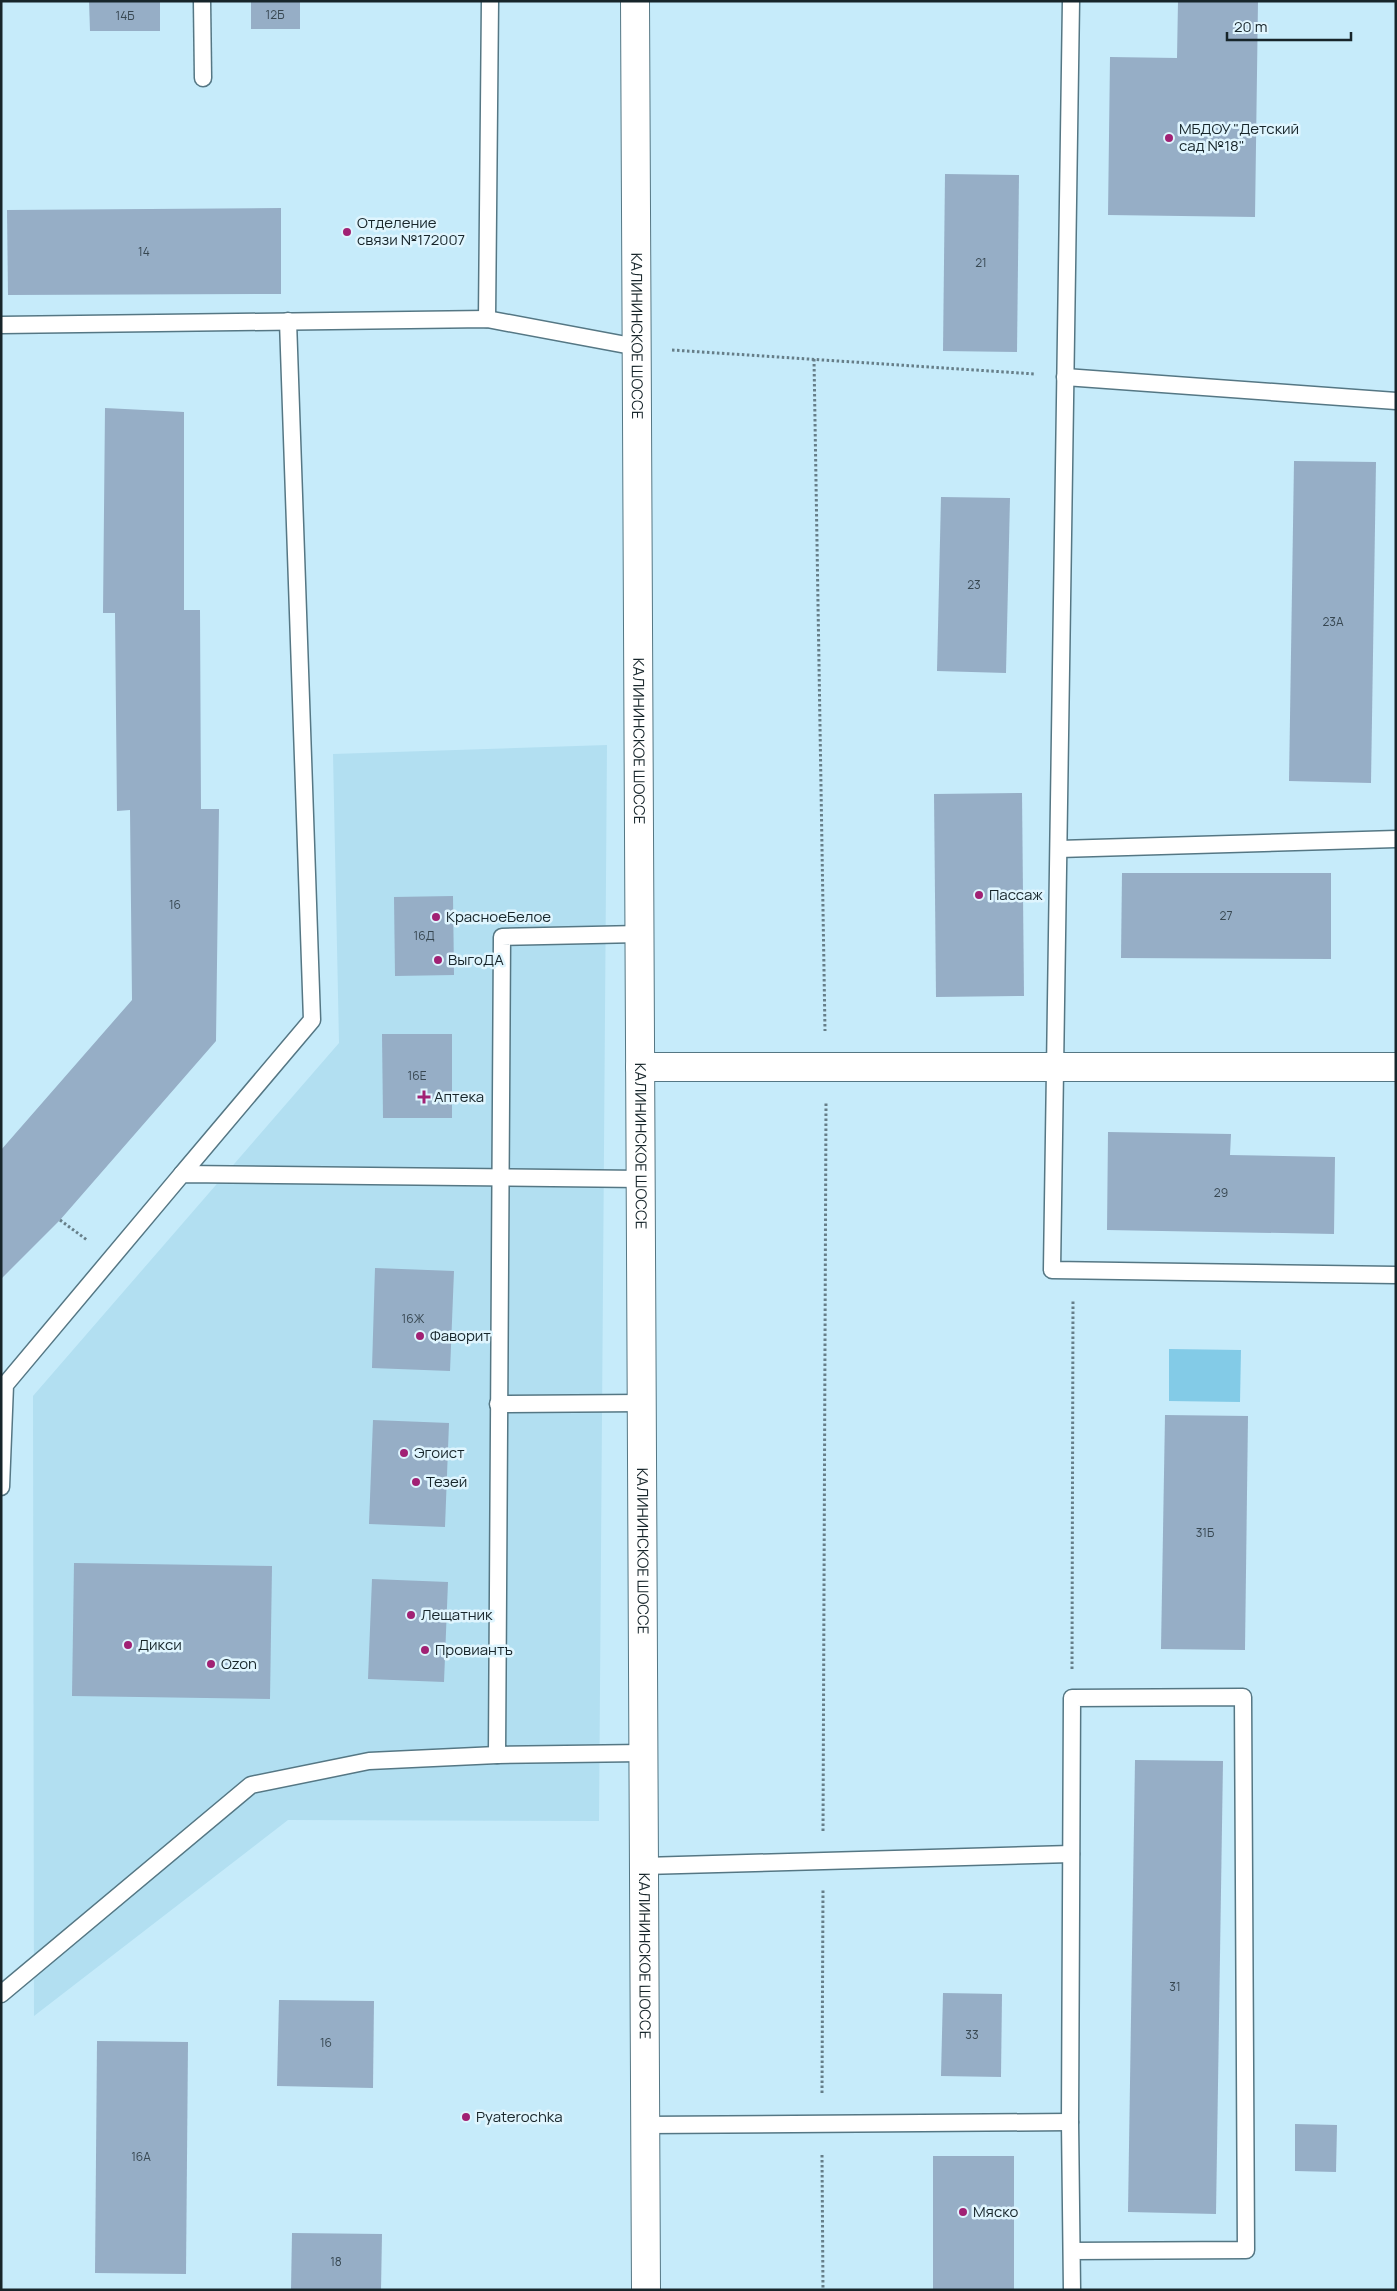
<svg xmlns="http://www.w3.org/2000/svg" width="1397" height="2291" viewBox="0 0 1397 2291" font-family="Manrope,sans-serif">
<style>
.built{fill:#b2dff1}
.green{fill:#83cbe7}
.building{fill:#96aec6}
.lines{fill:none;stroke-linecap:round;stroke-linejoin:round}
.lane-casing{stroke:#557784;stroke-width:19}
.street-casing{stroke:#557784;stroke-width:30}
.primary-casing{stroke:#557784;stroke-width:30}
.path{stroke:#667e88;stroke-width:3;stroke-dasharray:2.5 2.5;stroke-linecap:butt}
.lane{stroke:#fff;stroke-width:16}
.street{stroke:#fff;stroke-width:28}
.primary{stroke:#fff;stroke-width:28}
.poi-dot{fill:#a12174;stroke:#dff5fe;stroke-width:2}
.labels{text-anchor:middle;stroke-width:5;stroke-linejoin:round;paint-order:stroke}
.number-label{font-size:12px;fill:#374751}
.poi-label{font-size:15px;fill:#17252a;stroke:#dff5fe;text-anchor:start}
.street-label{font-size:15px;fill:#17252a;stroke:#dff5fe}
</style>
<rect width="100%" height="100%" fill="#c6ebfa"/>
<polygon class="built" points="607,745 599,1821 288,1820 34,2016 33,1396 339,1043 333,754"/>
<polygon class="green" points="1169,1349 1241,1350 1240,1402 1169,1401"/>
<g class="building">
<polygon points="89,1 160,1 160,31 90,31"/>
<rect x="251" y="1" width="49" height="28"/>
<polygon points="1178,1 1258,1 1255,217 1108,215 1110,57 1177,58"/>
<polygon points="945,174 1019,175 1017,352 943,351"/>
<polygon points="281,208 281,294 8,295 7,210"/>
<polygon points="105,408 184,412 184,610 200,610 201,809 219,809 216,1041 60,1220 1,1279 1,1150 132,1000 130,810 117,811 115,613 103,613"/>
<polygon points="1294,461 1376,462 1371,783 1289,781"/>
<polygon points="941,497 1010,498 1006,673 937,671"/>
<polygon points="1022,793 1024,996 936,997 934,794"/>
<polygon points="1122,873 1331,873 1331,959 1121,958"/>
<polygon points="453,896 454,975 395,976 394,897"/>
<polygon points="382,1034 452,1034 452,1118 383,1118"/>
<polygon points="1108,1132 1231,1134 1230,1155 1335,1157 1334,1234 1107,1230"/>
<polygon points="375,1268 454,1271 450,1371 372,1368"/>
<polygon points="1165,1415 1248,1416 1245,1650 1161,1649"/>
<polygon points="373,1420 449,1423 445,1527 369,1524"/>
<polygon points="74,1563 272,1566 270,1699 72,1696"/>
<polygon points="372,1579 448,1582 444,1682 368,1679"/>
<polygon points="1135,1760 1223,1761 1216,2214 1128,2212"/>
<polygon points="943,1993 1002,1994 1001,2077 941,2076"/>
<polygon points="279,2000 374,2001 373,2088 277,2086"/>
<polygon points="97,2041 188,2042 186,2274 95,2273"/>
<polygon points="1295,2124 1337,2125 1336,2172 1295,2171"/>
<rect x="933" y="2156" width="81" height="134"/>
<polygon points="292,2233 382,2234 381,2290 291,2290"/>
</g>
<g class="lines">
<g class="lane-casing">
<g id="lane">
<polyline points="202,1 203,78"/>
<polyline points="1071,1 1052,1270 1396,1275"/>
<polyline points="487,319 490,1"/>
<polyline points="1,325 487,319 637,347"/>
<polyline points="1065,377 1396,401"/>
<polyline points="1059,849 1396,839"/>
<polyline points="640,934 502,937 497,1755 643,1753"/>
<polyline points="182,1174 312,1020 288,321"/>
<polyline points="498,1404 642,1403"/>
<polyline points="1,1487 5,1385 182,1174 641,1179"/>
<polyline points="644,1866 1071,1854"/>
<polyline points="1,1994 251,1785 369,1761 497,1755"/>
<polyline points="645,2125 1070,2122"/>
<polyline points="1072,2290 1070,2122 1072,1698 1243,1697 1246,2250 1072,2251"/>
</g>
</g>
<g class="street-casing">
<polyline id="street" points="640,1067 1396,1067"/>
</g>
<g class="primary-casing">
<g id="primary">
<path id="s1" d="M635,1L646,2290"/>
</g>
</g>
<g class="path">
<polyline points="672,350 1035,374"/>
<polyline points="814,359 825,1031"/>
<polyline points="60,1220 87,1240"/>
<polyline points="1072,1669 1073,1300"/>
<polyline points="823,1831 826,1102"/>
<polyline points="822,2093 823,1890"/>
<polyline points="822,2155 823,2290"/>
</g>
<use href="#lane" class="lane"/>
<use href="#street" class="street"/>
<use href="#primary" class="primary"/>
</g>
<g class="poi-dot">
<circle cx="1169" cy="138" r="5"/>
<circle cx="347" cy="232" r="5"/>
<circle cx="979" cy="895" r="5"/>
<circle cx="436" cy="917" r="5"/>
<circle cx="438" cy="960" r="5"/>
<path d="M421.5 1089.5h5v5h5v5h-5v5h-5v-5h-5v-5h5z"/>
<circle cx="420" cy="1336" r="5"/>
<circle cx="404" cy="1453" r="5"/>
<circle cx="416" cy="1482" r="5"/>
<circle cx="411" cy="1615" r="5"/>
<circle cx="128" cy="1645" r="5"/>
<circle cx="425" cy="1650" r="5"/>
<circle cx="211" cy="1664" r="5"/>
<circle cx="466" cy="2117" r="5"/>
<circle cx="963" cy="2212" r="5"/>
</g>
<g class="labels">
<g class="number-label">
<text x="275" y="19">12Б</text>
<text x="125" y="20">14Б</text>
<text x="144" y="256">14</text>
<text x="981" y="267">21</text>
<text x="974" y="589">23</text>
<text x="1333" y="626">23А</text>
<text x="175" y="909">16</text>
<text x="1226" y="920">27</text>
<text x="424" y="940">16Д</text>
<text x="417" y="1080">16Е</text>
<text x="1221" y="1197">29</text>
<text x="413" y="1323">16Ж</text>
<text x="1205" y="1537">31Б</text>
<text x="1175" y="1991">31</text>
<text x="972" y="2039">33</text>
<text x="326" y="2047">16</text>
<text x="141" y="2161">16А</text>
<text x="336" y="2266">18</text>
</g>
<g class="poi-label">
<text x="1179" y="134">МБДОУ "Детский<tspan x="1179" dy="17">сад №18"</tspan></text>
<text x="357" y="228">Отделение<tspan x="357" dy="17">связи №172007</tspan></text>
<text x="989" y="900">Пассаж</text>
<text x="446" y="922">КрасноеБелое</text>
<text x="448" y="965">ВыгоДА</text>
<text x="434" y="1102">Аптека</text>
<text x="430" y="1341">Фаворит</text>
<text x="414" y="1458">Эгоист</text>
<text x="426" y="1487">Тезей</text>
<text x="421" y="1620">Лещатник</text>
<text x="138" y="1650">Дикси</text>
<text x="435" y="1655">Провиантъ</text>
<text x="221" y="1669">Ozon</text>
<text x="476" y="2122">Pyaterochka</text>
<text x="973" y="2217">Мяско</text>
</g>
<g class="street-label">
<text dy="5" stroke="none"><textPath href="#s1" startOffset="335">КАЛИНИНСКОЕ ШОССЕ</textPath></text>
<text dy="5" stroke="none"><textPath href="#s1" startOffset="740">КАЛИНИНСКОЕ ШОССЕ</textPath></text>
<text dy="5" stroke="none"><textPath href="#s1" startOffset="1145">КАЛИНИНСКОЕ ШОССЕ</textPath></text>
<text dy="5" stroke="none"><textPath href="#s1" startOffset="1550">КАЛИНИНСКОЕ ШОССЕ</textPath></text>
<text dy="5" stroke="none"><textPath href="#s1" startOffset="1955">КАЛИНИНСКОЕ ШОССЕ</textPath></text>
</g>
</g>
<rect width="1397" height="2291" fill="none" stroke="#17252a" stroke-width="5"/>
<path d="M1227 32v8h124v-8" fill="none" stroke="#17252a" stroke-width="2.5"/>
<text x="1234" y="32" font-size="15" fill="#17252a" stroke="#dff5fe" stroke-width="4" paint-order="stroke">20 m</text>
</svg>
